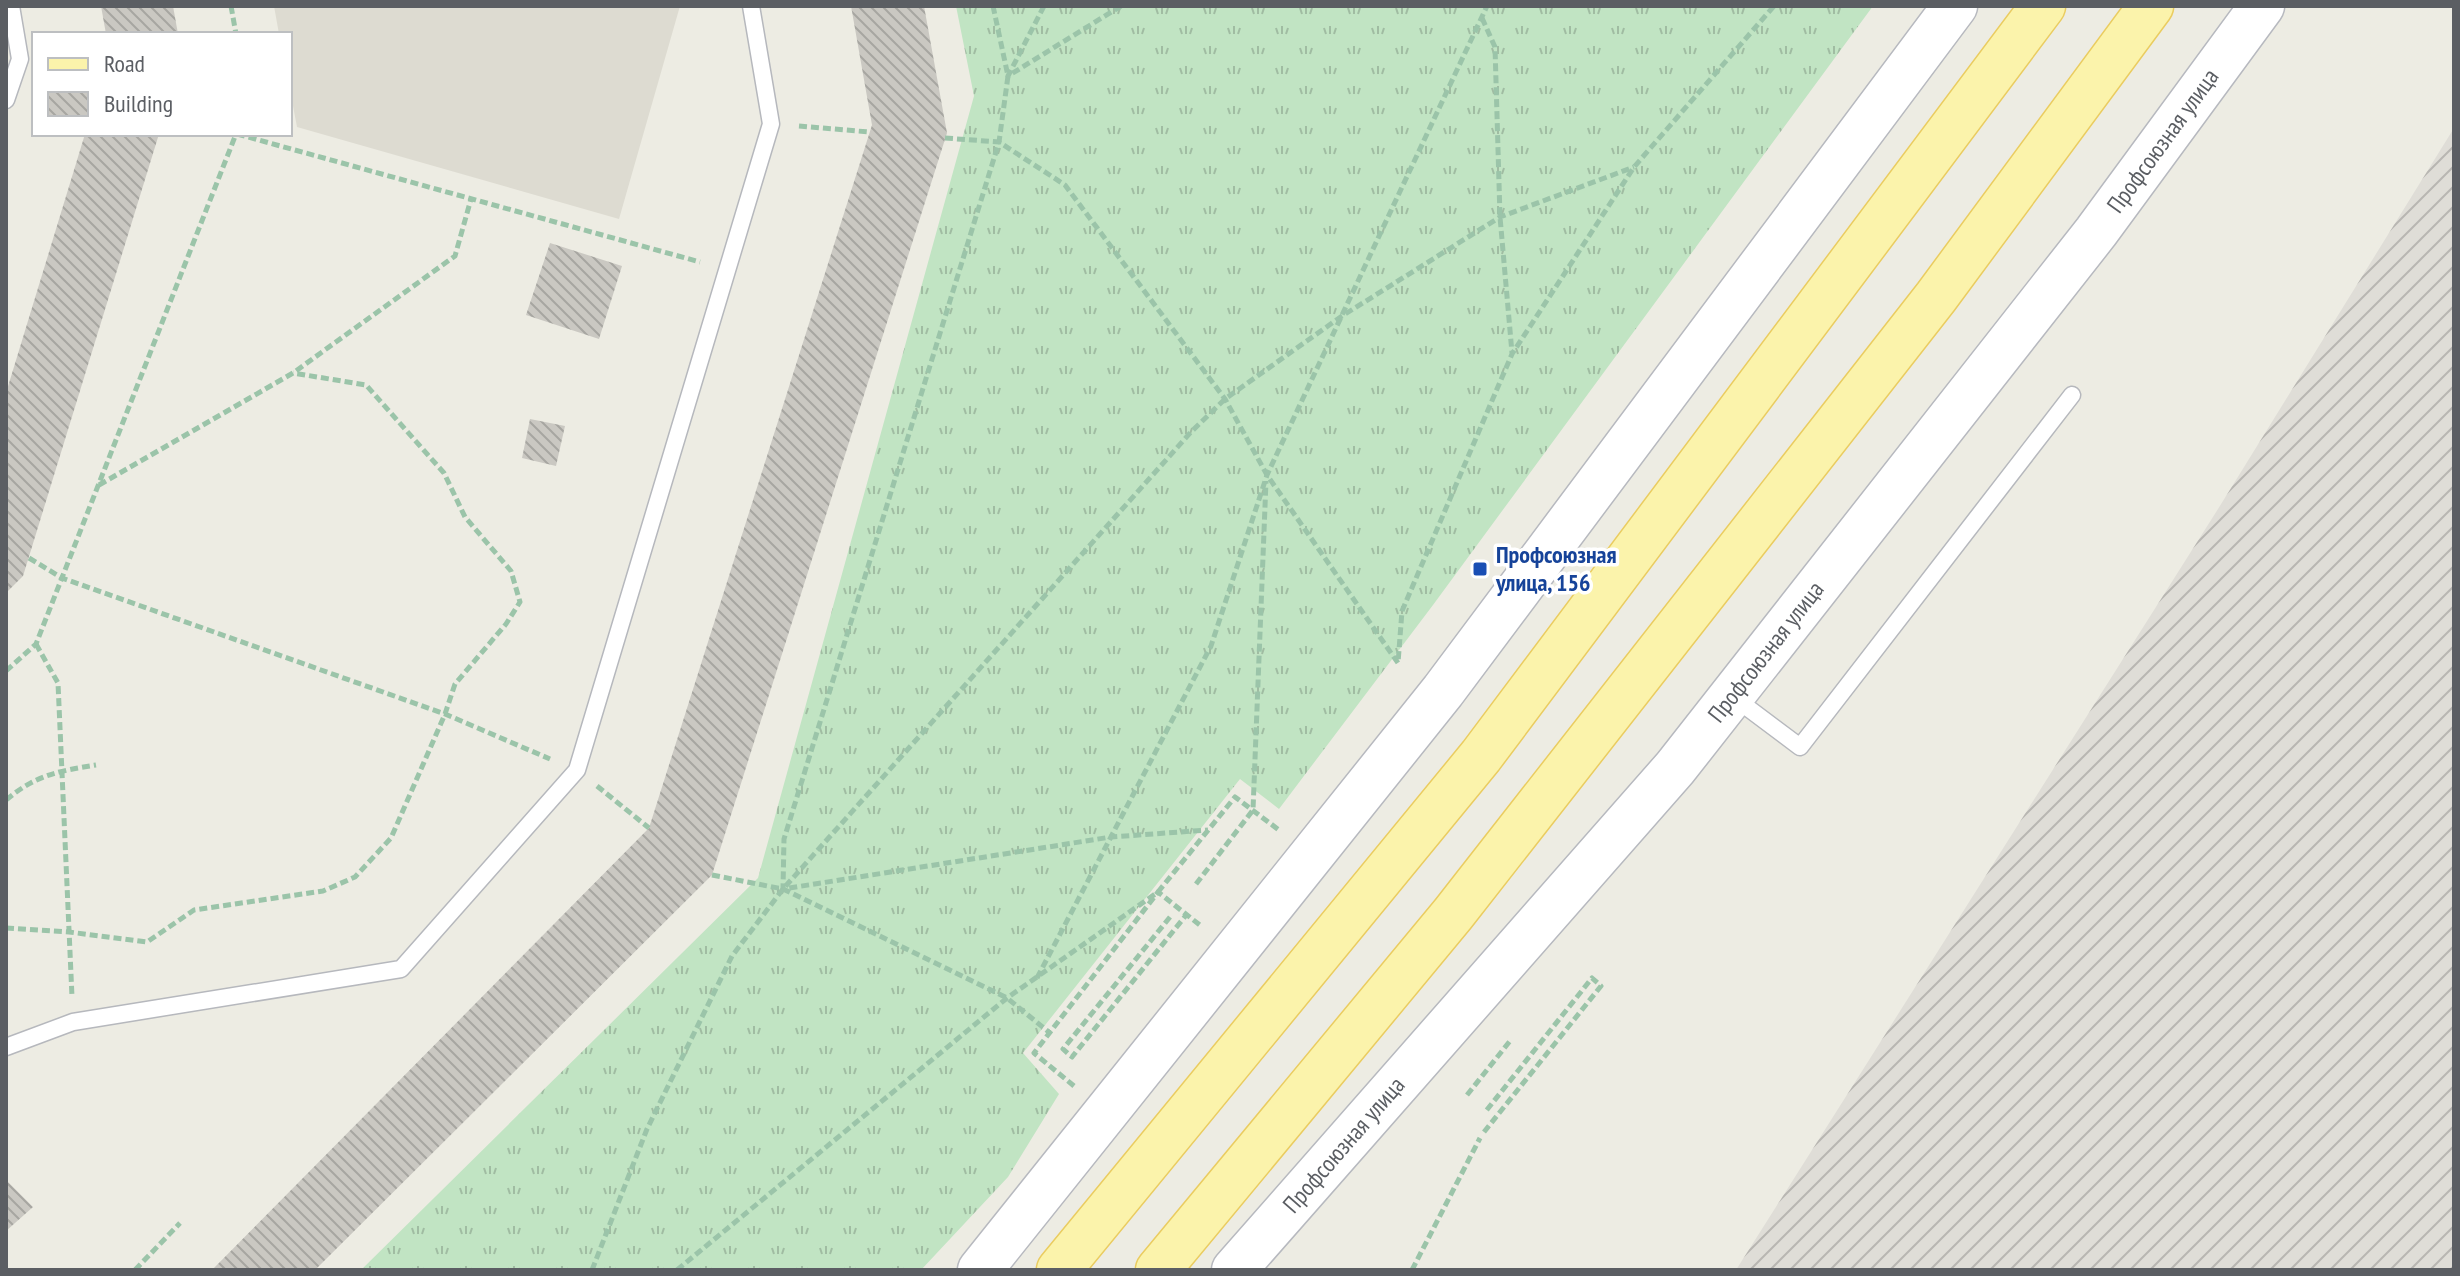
<svg xmlns="http://www.w3.org/2000/svg" width="2460" height="1276" viewBox="0 0 2460 1276" font-family="'PT Sans Narrow',sans-serif">
<style>
.industrial{fill:url(#industrial-furrows)}
.education{fill:#dddbd1}
.grass{fill:url(#grass-tufts)}
.building{fill:url(#building-back-hatch)}
.lines{fill:none;stroke-linecap:round;stroke-linejoin:round}
.lane-casing{stroke:#b6b8bd;stroke-width:19}
.secondary-casing{stroke:#b7b9bf;stroke-width:47}
.primary-casing{stroke:#eacc60;stroke-width:47}
.path{stroke:#9bc4a9;stroke-width:5;stroke-dasharray:8 4;stroke-linecap:butt}
.lane{stroke:#fff;stroke-width:16}
.secondary{stroke:#fff;stroke-width:44}
.primary{stroke:#fbf3ab;stroke-width:44}
.transit-dot{fill:#1a4fb4;stroke:#fff;stroke-width:3}
.labels{text-anchor:middle;stroke-width:7;stroke-linejoin:round;paint-order:stroke}
.street-label{font-size:24px;fill:#5b5e63;stroke:#fff}
.transit-label{font-size:24px;font-weight:bold;fill:#164399;stroke:#fff;text-anchor:start}
</style>
<defs>
<pattern id="industrial-furrows" width="10" height="10" patternUnits="userSpaceOnUse" patternTransform="scale(2)"><rect width="10" height="10" fill="#dfddd7"/><path d="M-1 1l2-2M0 10L10 0M9 11l2-2" fill="none" stroke="#b8b6b2"/></pattern>
<pattern id="grass-tufts" width="24" height="20" patternUnits="userSpaceOnUse" patternTransform="scale(2)"><rect width="24" height="20" fill="#c1e4c3"/><path d="M3 7l-1-3M5 7V3M7 7l1-3M15 17l-1-3M17 17v-4M19 17l1-3" fill="none" stroke="#a0bca2"/></pattern>
<pattern id="building-back-hatch" width="6" height="6" patternUnits="userSpaceOnUse" patternTransform="scale(2)"><rect width="6" height="6" fill="#cac8c2"/><path d="M-1 5l2 2M0 0l6 6M5-1l2 2" fill="none" stroke="#a7a6a1"/></pattern>
</defs>
<rect width="100%" height="100%" fill="#edece3"/>
<polygon class="industrial" points="2454,128 2454,1270 1736,1270 2218,509"/>
<polygon class="education" points="274,6 680,6 619,219 297,127 290,90 290,34 279,34"/>
<polygon class="grass" points="956,6 1873,6 1433,605 1279,809 1240,779 1023,1053 1059,1094 1008,1177 921,1270 361,1270 758,878 974,96"/>
<g class="building">
<polygon points="101,6 173,6 178,34 106,34"/>
<polygon points="851,6 924,6 947,133 712,875 315,1270 212,1270 649,828 872,125"/>
<polygon points="85,134 159,134 23,576 6,593 6,393"/>
<polygon points="550,243 622,266 599,339 526,315"/>
<polygon points="530,419 565,426 556,466 522,458"/>
<polygon points="6,1180 33,1207 6,1231"/>
</g>
<g class="lines">
<g class="lane-casing">
<g id="lane">
<polyline points="6,100 20,59 11,6"/>
<polyline points="1732,696 1800,747 2072,395"/>
<polyline points="6,1047 73,1022 401,969 577,770 771,124 751,6"/>
</g>
</g>
<g class="secondary-casing">
<g id="secondary">
<polyline points="980,1270 1443,691 1955,6"/>
<polyline points="1234,1270 1675,768 2096,232 2262,6"/>
</g>
</g>
<g class="primary-casing">
<g id="primary">
<polyline points="1059,1270 1481,756 2043,6"/>
<polyline points="1158,1270 1453,914 1936,297 2151,6"/>
</g>
</g>
<g class="path">
<polyline points="231,6 236,34"/>
<polyline points="993,6 1008,76 999,142 784,839 783,889 1111,837 1208,830"/>
<polyline points="1044,6 1008,76 1121,6"/>
<polyline points="1482,18 1495,47 1500,217 1512,353"/>
<polyline points="799,126 869,132"/>
<polyline points="237,134 700,262"/>
<polyline points="945,138 999,142 1065,185 1225,399 1267,475 1398,663 1402,611 1512,354 1634,167 1774,6"/>
<polyline points="99,485 293,373 455,256 471,199"/>
<polyline points="29,558 62,578 445,714 550,759"/>
<polyline points="36,644 58,683 72,997"/>
<polyline points="6,671 36,644 236,134"/>
<polyline points="597,786 649,828"/>
<path d="M6,800C36,775 58,771 96,765"/>
<polyline points="712,875 783,889 1007,998 1050,1033"/>
<polyline points="1196,884 1253,810 1266,481"/>
<polyline points="1170,917 1063,1049 1072,1057 1187,914"/>
<polyline points="6,928 69,932 147,942 194,910 323,891 355,877 391,838 445,714 455,684 506,624 520,602 511,571 465,517 444,473 366,385 293,373"/>
<polyline points="1037,978 1211,646 1267,475 1487,6"/>
<polyline points="1074,1086 1034,1053 1158,892 1201,926"/>
<polyline points="1467,1095 1510,1041"/>
<polyline points="1484,1132 1601,986 1592,978 1486,1111"/>
<polyline points="135,1270 180,1223"/>
<polyline points="592,1270 647,1129 732,956 783,889 1191,432 1225,399 1342,316 1500,217 1634,167"/>
<polyline points="677,1270 1007,998 1158,892 1235,797 1279,830"/>
<polyline points="1412,1270 1480,1138"/>
</g>
<use href="#lane" class="lane"/>
<use href="#secondary" class="secondary"/>
<use href="#primary" class="primary"/>
</g>
<rect class="transit-dot" x="1472" y="561" width="16" height="16" rx="4"/>
<g class="labels">
<g class="street-label">
<text transform="translate(2163 141) rotate(-54)" y="8">Профсоюзная улица</text>
<text transform="translate(1766 652) rotate(-52)" y="8">Профсоюзная улица</text>
<text transform="translate(1344 1145) rotate(-49)" y="8">Профсоюзная улица</text>
</g>
<g class="transit-label">
<text x="1496" y="563">Профсоюзная<tspan x="1496" dy="28">улица, 156</tspan></text>
</g>
</g>
<rect width="2460" height="1276" fill="none" stroke="#5b5e63" stroke-width="16"/>
<rect x="32" y="32" width="260" height="104" fill="#ffffff" stroke="#bdbfc1" stroke-width="2"/>
<rect x="48" y="58" width="40" height="12" fill="#fbf3ab" stroke="#bdbfc1" stroke-width="2"/>
<text x="104" y="72" font-size="24" fill="#5b5e63">Road</text>
<rect x="48" y="92" width="40" height="24" fill="url(#building-back-hatch)" stroke="#bdbfc1" stroke-width="2"/>
<text x="104" y="112" font-size="24" fill="#5b5e63">Building</text>
</svg>
